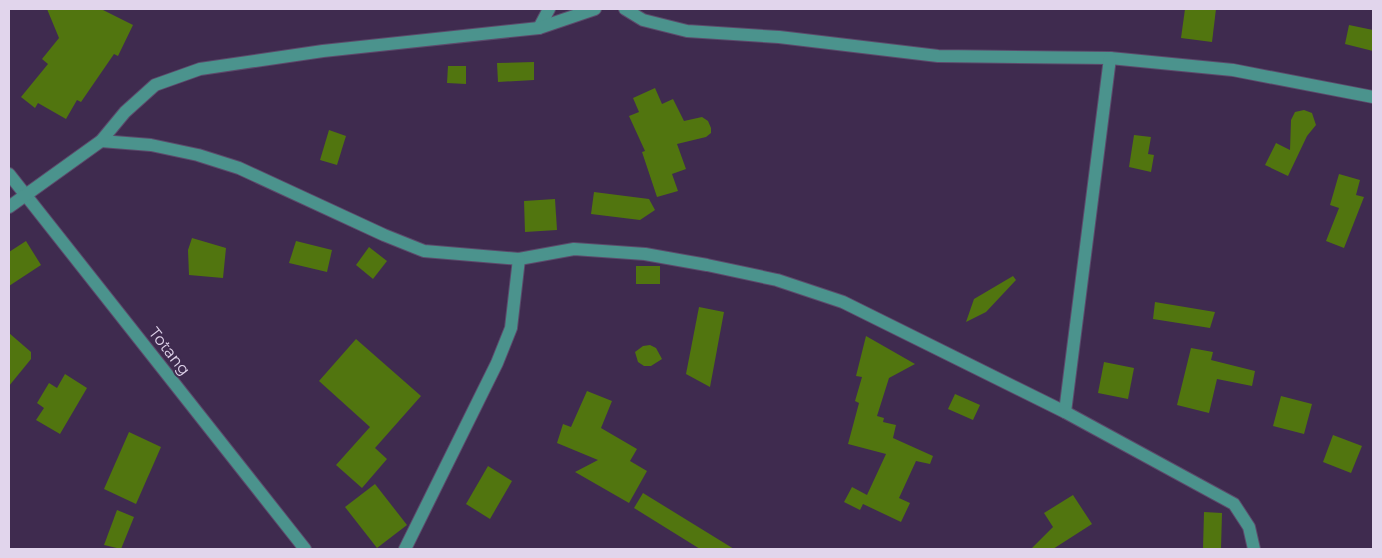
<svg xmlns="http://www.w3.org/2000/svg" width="1382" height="558" viewBox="0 0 1382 558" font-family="Montserrat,sans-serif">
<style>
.building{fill:#51750f}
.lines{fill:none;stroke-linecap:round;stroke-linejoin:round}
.minor-casing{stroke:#5c4a6b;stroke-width:14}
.minor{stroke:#4b938d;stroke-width:12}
.labels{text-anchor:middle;stroke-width:4;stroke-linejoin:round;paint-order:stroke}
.street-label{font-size:16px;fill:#e1d5ec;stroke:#3f2b4f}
</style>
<rect width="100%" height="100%" fill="#3f2b4f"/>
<g class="building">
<polygon points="47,9 101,9 133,25 118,56 114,54 81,102 77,100 66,119 38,103 35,108 21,97 48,64 42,59 59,38"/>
<polygon points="1185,9 1216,9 1212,42 1181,38"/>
<polygon points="1349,25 1373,30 1373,51 1345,44"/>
<polygon points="534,62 534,80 498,82 497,63"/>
<polygon points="448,66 466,66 466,84 447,83"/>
<polygon points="655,88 662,104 673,99 684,121 702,117 708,121 711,128 711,133 706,137 677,144 686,169 672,174 678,191 657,197 642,152 645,151 629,116 639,112 633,98"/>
<polygon points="1304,110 1312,113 1316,125 1307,136 1288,176 1265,165 1276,143 1290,150 1291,120 1295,112"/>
<polygon points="329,130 346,136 337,165 320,160"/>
<polygon points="1134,135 1151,137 1148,154 1154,155 1151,172 1129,167"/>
<polygon points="1339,174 1360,180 1356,195 1364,197 1344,248 1326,241 1339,208 1330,205"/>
<polygon points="594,192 649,199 655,210 640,220 591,214"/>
<polygon points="555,199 557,230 525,232 524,201"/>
<polygon points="192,238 226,248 223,278 189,275 188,250"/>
<polygon points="26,241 41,265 9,286 9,252"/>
<polygon points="296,241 332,250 327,272 289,263"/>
<polygon points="369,247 387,261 373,279 356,265"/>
<rect x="636" y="266" width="24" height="18"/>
<polygon points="1013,276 1016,280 986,312 966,322 974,299"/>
<polygon points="1155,302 1215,312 1210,328 1153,319"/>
<polygon points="699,307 724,312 710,387 686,374"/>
<polygon points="9,333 31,352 31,359 9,386"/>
<polygon points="866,336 915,364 889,378 877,416 884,418 883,422 896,425 893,438 933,456 930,464 916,461 899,498 910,503 901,522 863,504 860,510 844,502 852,487 867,495 886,454 848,444 859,403 855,401 862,377 856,376"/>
<polygon points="356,339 421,396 375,448 387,459 362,488 336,465 370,427 319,381"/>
<polygon points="650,345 656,348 662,359 651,366 644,366 638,362 635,352 643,346"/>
<polygon points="1191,348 1213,352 1211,360 1255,371 1252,386 1217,379 1209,413 1177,405"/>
<polygon points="1104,362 1134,368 1128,399 1098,393"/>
<polygon points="65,374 87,388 60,434 36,420 44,408 37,403 49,383 57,388"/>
<polygon points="587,391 612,401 601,428 637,449 630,461 647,471 629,503 575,472 598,460 557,443 563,424 571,427"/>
<polygon points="955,394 980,405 973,420 948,409"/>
<polygon points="1281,396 1312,404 1304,434 1273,426"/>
<polygon points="129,432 161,447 136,504 104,489"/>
<polygon points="1333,435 1362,446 1351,473 1323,462"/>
<polygon points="488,466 512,481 490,519 466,504"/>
<polygon points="375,484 407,525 377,548 345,507"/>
<polygon points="643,493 734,549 700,549 634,508"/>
<polygon points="1073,495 1092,524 1053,549 1031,549 1053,527 1044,513"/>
<polygon points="117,510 134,517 121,549 104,545"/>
<polygon points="1204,512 1222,513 1221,549 1203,549"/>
</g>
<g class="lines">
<g class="minor-casing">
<g id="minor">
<polyline points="625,9 643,20 687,31 779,37 938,56 1110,58 1233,70 1373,97"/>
<polyline points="539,28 549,9"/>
<polyline points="101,141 151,145 198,155 239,168 384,235 424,251 519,259 574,249 645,254 707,265 777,280 843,302 1065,412 1234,504 1249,527 1254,549"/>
<polyline points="9,174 305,549"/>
<polyline points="9,207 101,141 125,112 155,85 200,69 323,51 539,28 595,9"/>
<polyline points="1065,412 1110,58"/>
<polyline points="405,549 497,363 511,328 519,259"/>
</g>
</g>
<use href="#minor" class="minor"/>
</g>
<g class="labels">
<g class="street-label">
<text transform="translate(170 351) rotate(52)" y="6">Totang</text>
</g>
</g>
<rect width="1382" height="558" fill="none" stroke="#e1d5ec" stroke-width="20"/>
</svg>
